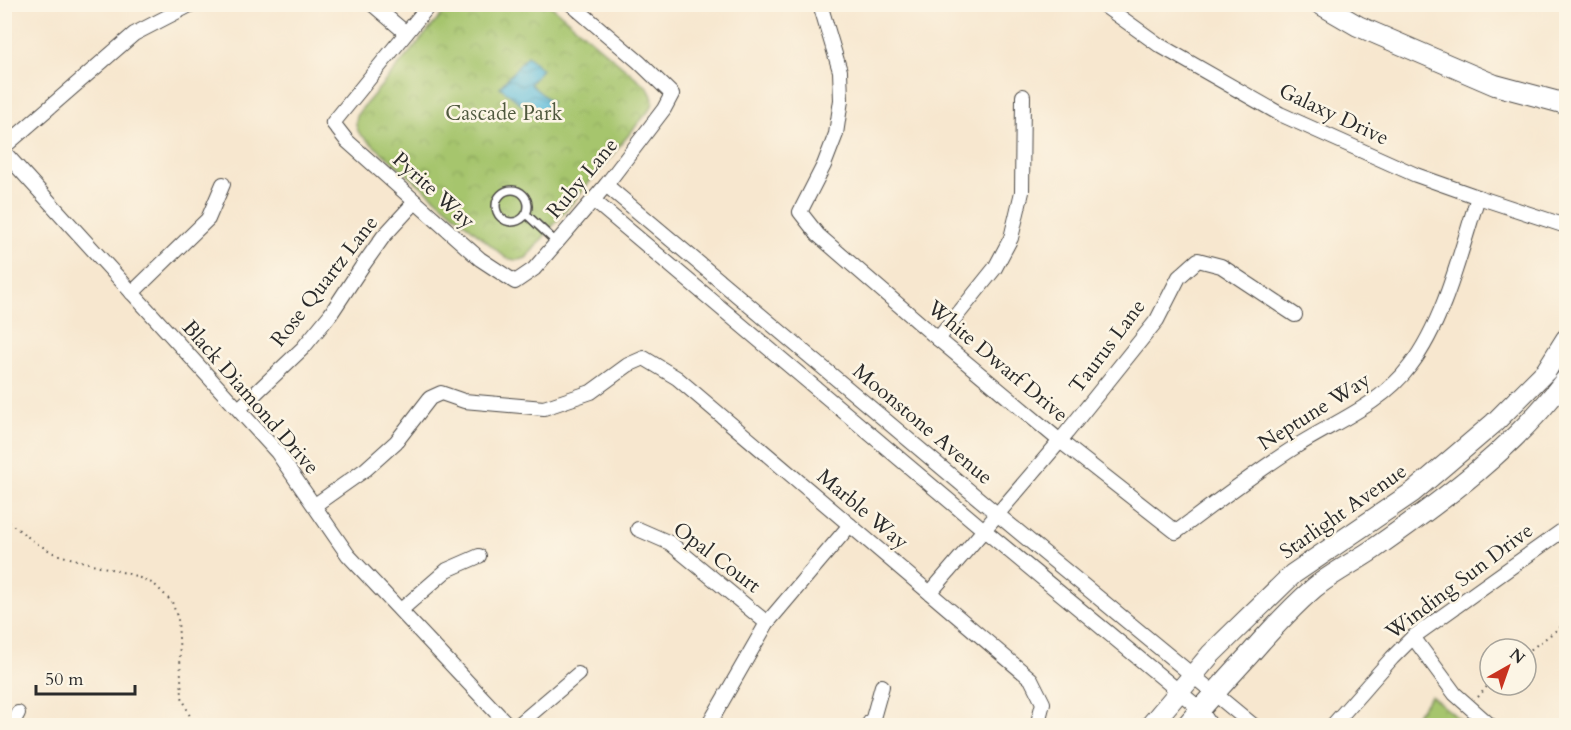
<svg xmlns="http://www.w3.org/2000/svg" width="1571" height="730" viewBox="0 0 1571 730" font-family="Cardo,serif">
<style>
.park{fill:url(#park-crowns);stroke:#68784c;stroke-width:1.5}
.water{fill:url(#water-waves);stroke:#447484;stroke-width:1.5}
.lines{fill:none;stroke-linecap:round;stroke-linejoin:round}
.lane-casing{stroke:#4a4744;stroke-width:10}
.street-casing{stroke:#4a4744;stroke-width:16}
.secondary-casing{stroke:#4a4744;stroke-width:22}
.path{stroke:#4a4744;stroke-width:2;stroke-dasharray:1.5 4.5;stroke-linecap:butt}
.lane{stroke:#fff;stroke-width:7}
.street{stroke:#fff;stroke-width:14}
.secondary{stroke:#fff;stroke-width:20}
.labels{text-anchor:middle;stroke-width:5;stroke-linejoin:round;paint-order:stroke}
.park-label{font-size:21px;fill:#50593f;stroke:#fcf5e5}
.street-label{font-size:21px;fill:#2b2b2b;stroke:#fcf5e5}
</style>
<defs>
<pattern id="park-crowns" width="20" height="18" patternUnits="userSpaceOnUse" patternTransform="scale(1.5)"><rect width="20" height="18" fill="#a6c56d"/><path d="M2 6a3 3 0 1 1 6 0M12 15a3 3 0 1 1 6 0" fill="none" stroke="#8fa95f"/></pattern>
<pattern id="water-waves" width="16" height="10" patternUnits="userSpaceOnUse" patternTransform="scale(1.5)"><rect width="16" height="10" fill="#5ebddc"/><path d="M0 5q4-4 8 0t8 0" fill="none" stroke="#4e9ab3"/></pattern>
</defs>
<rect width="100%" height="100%" fill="#fcf5e5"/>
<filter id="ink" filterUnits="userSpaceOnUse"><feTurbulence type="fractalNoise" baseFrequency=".0167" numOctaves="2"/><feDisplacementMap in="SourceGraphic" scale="12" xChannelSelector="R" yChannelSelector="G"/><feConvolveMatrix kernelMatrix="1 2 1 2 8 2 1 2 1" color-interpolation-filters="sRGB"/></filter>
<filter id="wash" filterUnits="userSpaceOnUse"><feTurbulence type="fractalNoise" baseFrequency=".008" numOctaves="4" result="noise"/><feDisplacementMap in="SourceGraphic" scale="24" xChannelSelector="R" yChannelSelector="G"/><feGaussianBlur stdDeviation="1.35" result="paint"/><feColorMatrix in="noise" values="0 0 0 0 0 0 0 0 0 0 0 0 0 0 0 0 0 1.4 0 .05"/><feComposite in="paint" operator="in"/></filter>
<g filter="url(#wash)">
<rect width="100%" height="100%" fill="#f7e7cf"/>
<g class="park">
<path d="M450,5H550L647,87C652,95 655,100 651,108L526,258C518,261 514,260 506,258L360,134C355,127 355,119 359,112Z"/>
<polygon points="1431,696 1467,725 1408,725"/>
</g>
<polygon class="water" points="527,56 542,69 530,84 551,102 538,118 500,87"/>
</g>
<g filter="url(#ink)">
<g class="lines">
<g class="lane-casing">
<g id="lane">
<circle cx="512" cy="206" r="16"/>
<polyline points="526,214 556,242"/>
</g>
</g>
<g class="street-casing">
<g id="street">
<polyline points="372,4 406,33"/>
<polyline points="430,4 333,123 347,141 480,259 515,282 534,269 606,185 664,109 672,94 639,62 571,4"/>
<path d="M820,4L840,71L841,100L836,134L824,165L800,212L818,235L938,339L1060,441L1176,532C1215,503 1254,473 1295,447C1334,422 1381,405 1410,366C1444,322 1461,250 1478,197"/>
<polyline points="1102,4 1159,45 1280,114 1416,175 1478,197 1566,226"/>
<polyline points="4,147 134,34 192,4"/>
<polyline points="4,152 277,452 348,555 509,726"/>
<polyline points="606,185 997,514 1254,726"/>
<polyline points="593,200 984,530 1200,709 1211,726"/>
<polyline points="132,293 208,219 223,184"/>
<polyline points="938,339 995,268 1011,238 1022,192 1023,96"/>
<polyline points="239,409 303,348 330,315 361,268 383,237 415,202"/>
<polyline points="315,505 366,469 396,442 430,398 441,393 464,401 544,408 591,392 628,365 644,358 677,378 1031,679 1043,703 1037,726"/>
<polyline points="638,529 670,543 767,623"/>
<polyline points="930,593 1060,441 1157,320 1179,277 1198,260 1221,266 1295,315"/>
<polyline points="401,610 447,570 479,556"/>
<polyline points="1413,637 1455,694 1491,726"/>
<polyline points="11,726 18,713"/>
<polyline points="517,726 578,674"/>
<polyline points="708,726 767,623 850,525"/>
<polyline points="867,726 873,718 882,686"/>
<polyline points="1332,726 1392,658 1413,637 1566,528"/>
</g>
</g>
<g class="secondary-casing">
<g id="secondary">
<polyline points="1320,4 1358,26 1495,85 1566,104"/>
<polyline points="1150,726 1211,654 1293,574 1413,492 1494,423 1546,371 1566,339"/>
<path d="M1186,726C1207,701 1228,678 1250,654C1270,631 1291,608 1314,588C1332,573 1355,562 1375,548C1445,499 1514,448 1566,379"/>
</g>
</g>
<g class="path">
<polyline points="4,518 33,541 55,554 133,575 154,584 172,602 178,619 182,697 194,726"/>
<polyline points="1526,653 1566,623"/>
<polyline points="1478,697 1490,683"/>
<polyline points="1456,726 1462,718"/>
</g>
<use href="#lane" class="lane"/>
<use href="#street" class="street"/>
<use href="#secondary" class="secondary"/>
</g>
</g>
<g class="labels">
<g class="park-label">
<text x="504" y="120">Cascade Park</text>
</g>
<g class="street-label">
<text transform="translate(1334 114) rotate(25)" y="7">Galaxy Drive</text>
<text transform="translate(582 178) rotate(-50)" y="7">Ruby Lane</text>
<text transform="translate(434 190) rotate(42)" y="7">Pyrite Way</text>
<text transform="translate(324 281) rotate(-52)" y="7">Rose Quartz Lane</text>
<text transform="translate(1107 346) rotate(-53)" y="7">Taurus Lane</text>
<text transform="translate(998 361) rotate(40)" y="7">White Dwarf Drive</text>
<text transform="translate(251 397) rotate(49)" y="7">Black Diamond Drive</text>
<text transform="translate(1314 411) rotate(-32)" y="7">Neptune Way</text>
<text transform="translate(923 424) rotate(40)" y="7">Moonstone Avenue</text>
<text transform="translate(863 509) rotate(40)" y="7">Marble Way</text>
<text transform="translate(1343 511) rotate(-35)" y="7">Starlight Avenue</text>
<text transform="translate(717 557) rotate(37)" y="7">Opal Court</text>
<text transform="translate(1459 581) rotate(-37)" y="7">Winding Sun Drive</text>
</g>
</g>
<rect width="1571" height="730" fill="none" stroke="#fcf5e5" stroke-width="24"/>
<g transform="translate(1508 667) rotate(40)"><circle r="28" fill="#fcf5e5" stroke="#a8a49b" stroke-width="1.5"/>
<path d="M0-4.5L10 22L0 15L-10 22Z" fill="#c8321e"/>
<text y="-9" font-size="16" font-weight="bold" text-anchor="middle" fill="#2b2b2b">N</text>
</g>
<path d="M36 685v9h99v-9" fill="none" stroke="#2b2b2b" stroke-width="3"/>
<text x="45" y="685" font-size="18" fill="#2b2b2b" stroke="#fcf5e5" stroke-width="4.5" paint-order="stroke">50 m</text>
</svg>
